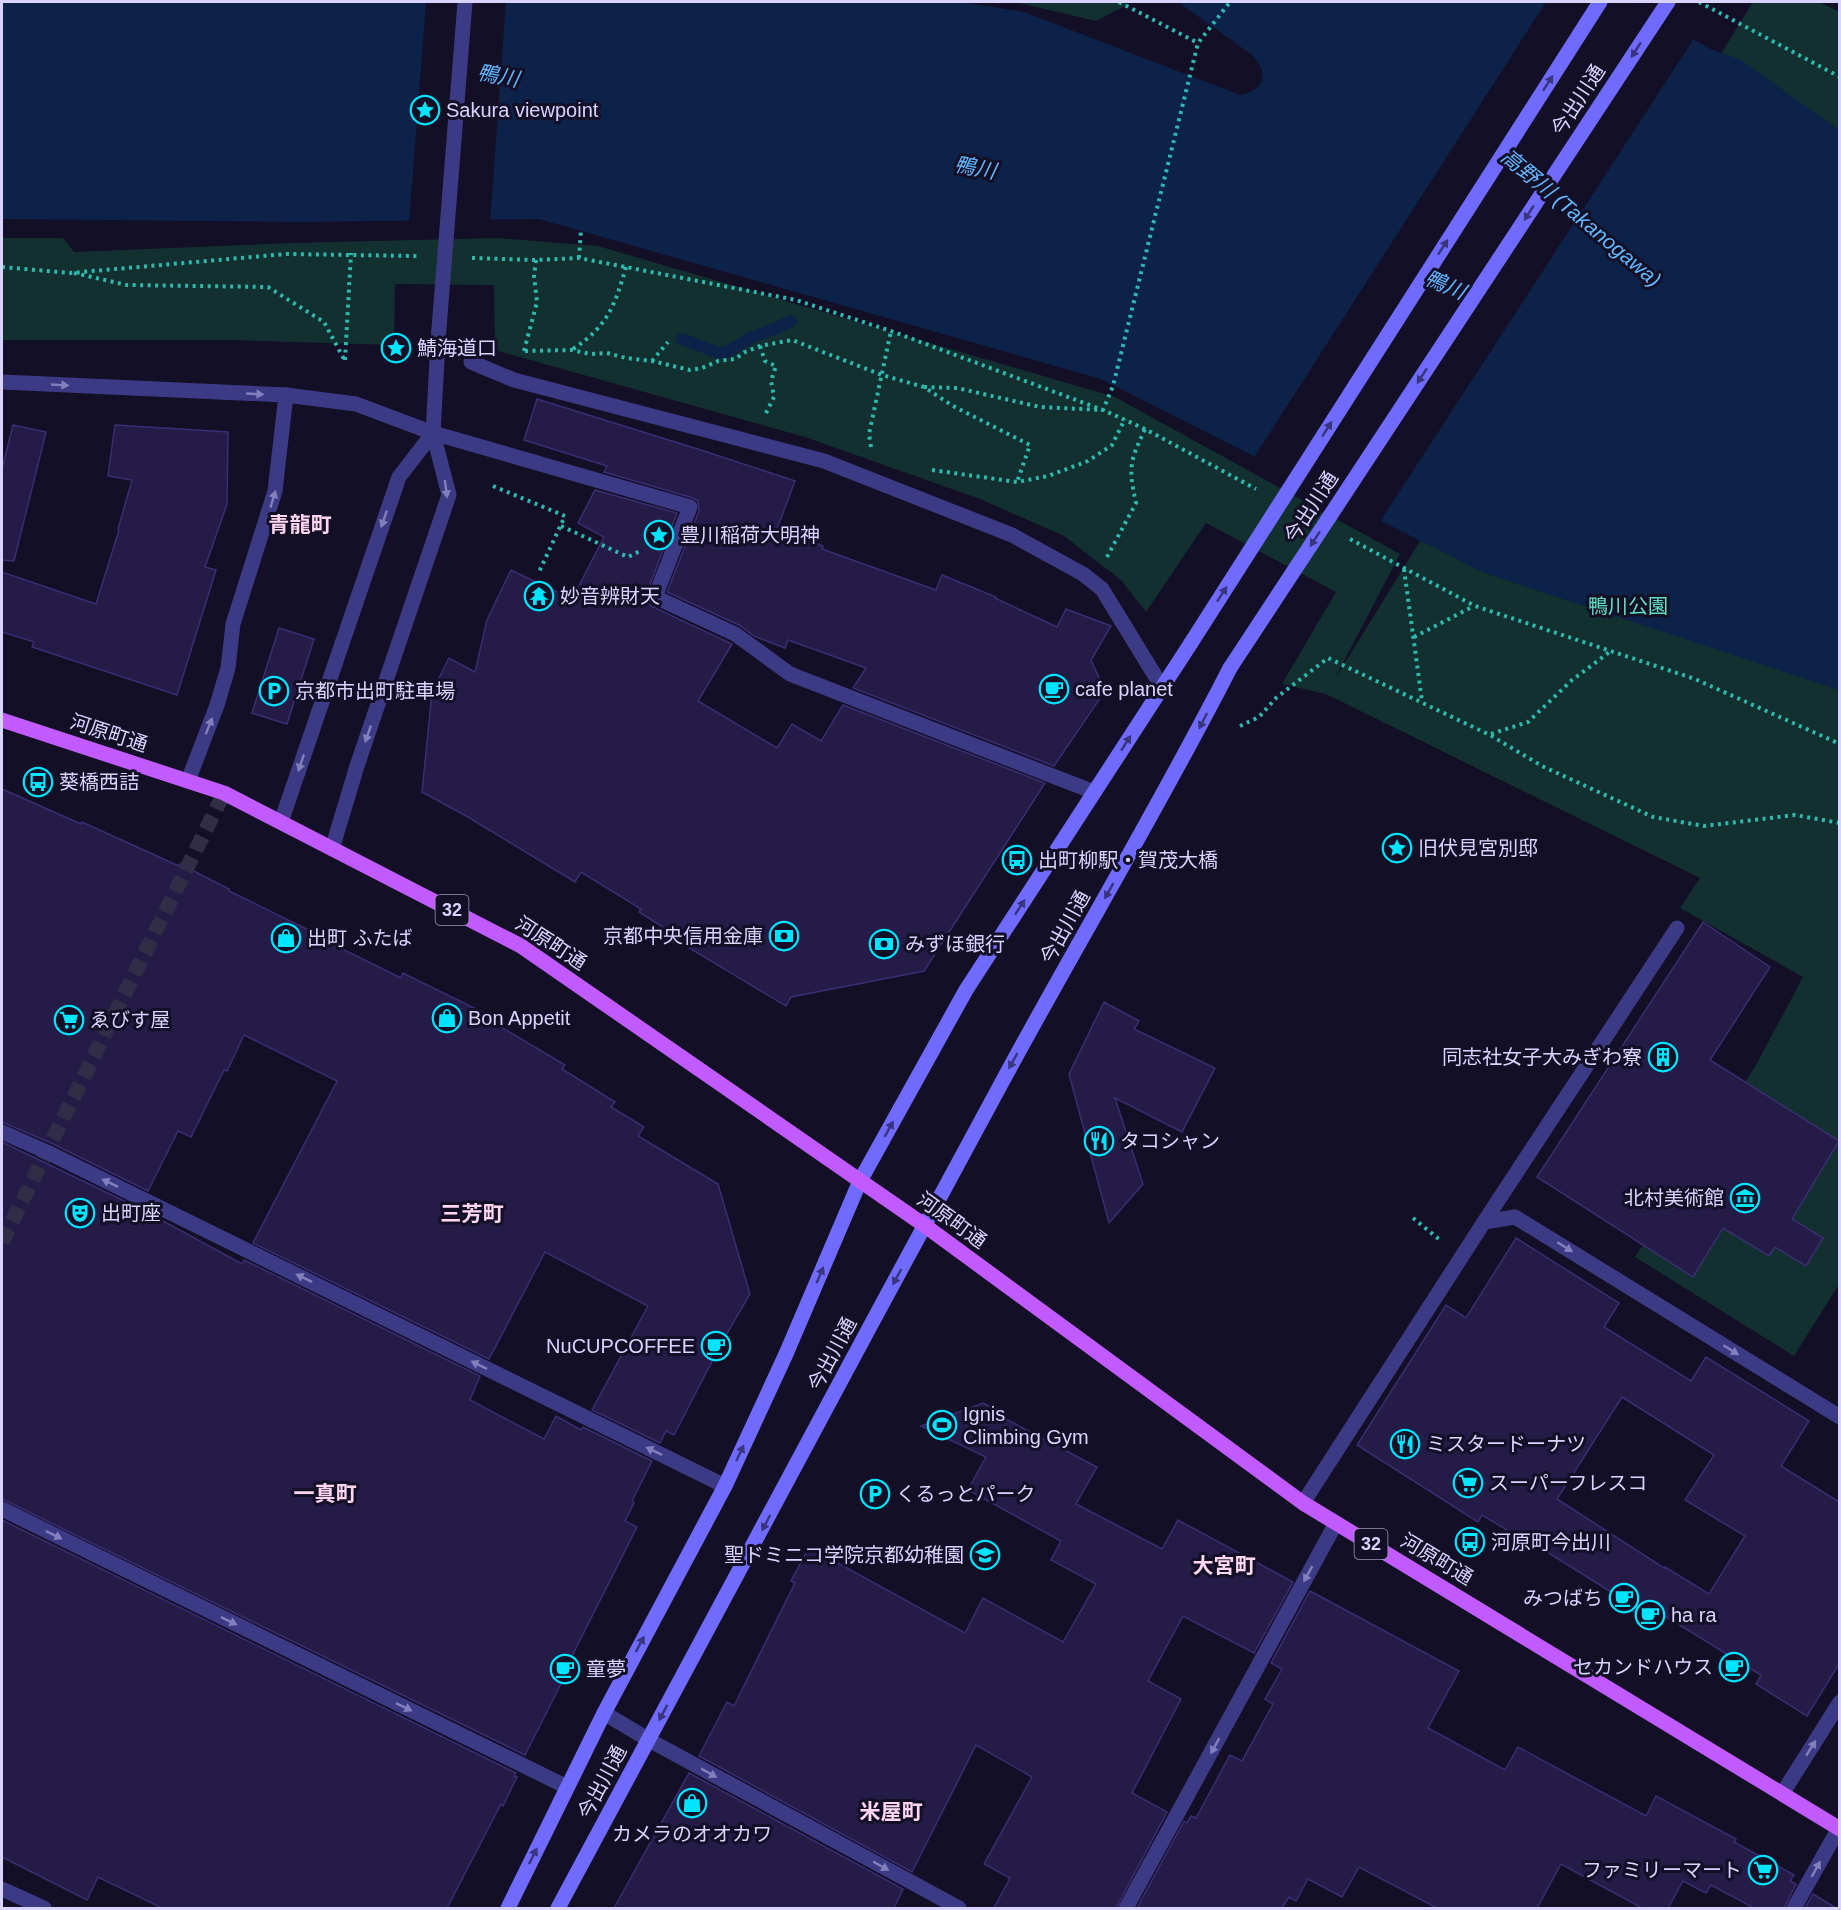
<svg xmlns="http://www.w3.org/2000/svg" width="1841" height="1910" viewBox="0 0 1841 1910" font-family="Helvetica,'Noto Sans JP',sans-serif">
<style>
.green{fill:#12302f}
.water{fill:#0c2248}
.pier{fill:#130f26}
.lines{fill:none;stroke-linecap:round;stroke-linejoin:round}
.stream{stroke:#0c2248;stroke-width:12}
.building{fill:#241b47;stroke:#3b2d73;stroke-width:1.5;fill-rule:evenodd}
.pedestrian-tunnel{stroke:#312d47;stroke-width:15;stroke-dasharray:15 8;stroke-linecap:butt}
.path{stroke:#2fb8b0;stroke-width:4;stroke-dasharray:3 4.5;stroke-linecap:butt}
.service{stroke:#3d3a85;stroke-width:15}
.pedestrian{stroke:#3d3a85;stroke-width:15}
.minor{stroke:#3d3a85;stroke-width:15}
.secondary{stroke:#6f6bff;stroke-width:15}
.primary{stroke:#c25bff;stroke-width:15}
.minor-bridge{stroke:#3d3a85;stroke-width:15}
.secondary-bridge{stroke:#6f6bff;stroke-width:15}
.oneway{fill:#38347d}
.oneway2{fill:#837fbc}
.labels{text-anchor:middle;stroke-width:6;stroke-linejoin:round;paint-order:stroke}
.shield{fill:#130f26;stroke:#9e99be;stroke-width:1.5}
.shield-label{font-size:18px;font-weight:bold;fill:#d9d4ff}
.street-label{font-size:20px;fill:#d9d4ff;stroke:#130f26}
.poi-label{font-size:20px;fill:#d9d4ff;stroke:#130f26;text-anchor:start}
.park-label{font-size:20px;fill:#5fe0c0;stroke:#130f26}
.water-label{font-size:21px;font-style:italic;fill:#62b6ff;stroke:#130f26}
.neighbourhood-label{font-size:21px;font-weight:bold;fill:#ffd6f0;stroke:#130f26}
</style>
<rect width="100%" height="100%" fill="#130f26"/>
<g class="green">
<polygon points="1015,2 1126,2 1127,5 1096,21"/>
<polygon points="1753,2 1819,2 1840,12 1839,1284 1794,1356 1635,1257 1756,1065 1803,977 1680,908 1700,878 1326,694 1282,684 1336,592 1206,523 1146,612 1121,580 1064,536 980,499 805,437 495,350 494,285 395,284 394,345 232,340 2,340 2,238 63,238 74,252 291,243 497,238 598,246 1115,397 1400,554 1333,682"/>
</g>
<path class="water" d="M2,2H963L1024,12L1240,95C1266,90 1269,73 1252,55L1178,2H1629L1710,49L1741,60L1839,130V690L1484,573L1101,379L539,219L302,222L2,219Z"/>
<g class="pier">
<polygon points="426,2 506,2 490,223 409,224"/>
<polygon points="1546,2 1635,2 1695,37 1379,523 1253,459"/>
</g>
<g class="lines">
<polyline class="stream" points="682,339 719,353 727,352 752,337 774,329 791,321"/>
</g>
<g class="building">
<polygon points="537,399 704,451 795,481 777,529 823,546 822,549 936,590 942,575 996,597 995,598 1057,627 1066,609 1111,626 1091,660 1105,691 1054,766 853,688 866,668 788,640 785,648 754,636 739,625 667,592 699,511 698,501 693,498 604,472 607,466 524,440"/>
<polygon points="13,425 46,432 14,561 2,560 2,469"/>
<polygon points="115,425 228,432 227,504 205,567 216,570 177,695 32,647 34,642 2,632 2,572 96,604 119,530 118,529 132,480 108,476"/>
<polygon points="595,490 677,513 645,598 651,606 732,644 698,701 777,748 792,724 821,741 843,705 1045,783 924,971 791,997 786,1006 663,932 666,929 639,912 641,909 581,872 575,882 468,817 422,792 432,692 449,658 475,672 487,620 511,570 572,599 604,537 578,523"/>
<polygon points="279,628 314,639 287,724 252,713"/>
<polygon points="2,789 81,824 82,822 179,866 180,864 229,889 229,891 321,936 320,938 401,978 403,973 482,1012 481,1013 503,1024 501,1027 565,1065 562,1069 615,1102 611,1107 644,1127 638,1136 718,1184 750,1294 722,1342 674,1435 666,1431 660,1443 592,1410 648,1306 545,1252 489,1359 253,1243 337,1081 244,1035 227,1071 224,1070 191,1137 178,1131 148,1191 51,1143 2,1122"/>
<polygon points="1703,922 1770,967 1710,1060 1839,1141 1792,1219 1823,1238 1806,1266 1775,1247 1769,1256 1723,1228 1693,1277 1537,1177"/>
<polygon points="1104,1002 1139,1021 1134,1029 1215,1068 1182,1132 1115,1098 1143,1184 1109,1223 1069,1074"/>
<polygon points="2,1142 141,1209 242,1264 244,1260 480,1376 470,1400 544,1439 556,1416 581,1430 583,1427 652,1461 632,1501 634,1503 625,1521 637,1527 569,1662 571,1663 561,1684 525,1755 2,1499"/>
<path d="M1516,1238L1619,1303L1604,1327L1691,1381L1706,1357L1809,1421L1781,1466L1839,1502V1664L1807,1716L1756,1684L1761,1675L1665,1616L1658,1627L1613,1599L1616,1595L1531,1542L1530,1544L1482,1515L1478,1522L1357,1445L1446,1305L1466,1318ZM1622,1397L1714,1455L1685,1500L1745,1536L1709,1594L1665,1567L1664,1568L1557,1499Z"/>
<polygon points="983,1403 1006,1415 1004,1418 1097,1467 1076,1504 1162,1549 1178,1520 1293,1582 1254,1653 1183,1616 1148,1681 1181,1699 1132,1793 1167,1812 1116,1908 994,1908 1010,1878 984,1864 1032,1777 976,1745 912,1872 699,1756 727,1702 734,1706 795,1583 791,1581 809,1547 965,1633 983,1598 1063,1642 1096,1584 1051,1560 1061,1541 968,1490 986,1457 921,1426"/>
<polygon points="2,1520 516,1773 514,1776 517,1777 503,1806 501,1804 447,1908 162,1908 98,1877 87,1900 2,1857"/>
<polygon points="1310,1591 1459,1671 1428,1728 1505,1770 1518,1747 1646,1816 1656,1796 1736,1839 1734,1842 1794,1875 1790,1881 1796,1884 1784,1908 1754,1908 1711,1885 1706,1893 1683,1881 1668,1908 1642,1908 1561,1864 1537,1908 1437,1908 1359,1867 1342,1897 1308,1879 1296,1901 1289,1897 1282,1908 1137,1908 1184,1821 1187,1823 1191,1816 1196,1818 1230,1755 1242,1761 1273,1704 1265,1699 1282,1669 1271,1663"/>
<polygon points="689,1773 903,1889 894,1908 614,1908"/>
<polygon points="1813,1894 1836,1908 1805,1908"/>
</g>
<g class="lines">
<polyline class="pedestrian-tunnel" points="2,1242 224,793"/>
<g class="path">
<polyline points="1119,2 1198,43"/>
<polyline points="1699,2 1840,77"/>
<polyline points="472,258 536,260 579,258 796,300 891,331 1103,410 1145,429 1256,489"/>
<polyline points="579,258 581,230"/>
<polyline points="2,267 70,273 286,254 417,256"/>
<polyline points="74,273 127,285 268,287 324,322 345,361"/>
<polyline points="760,346 765,361 776,366 771,381 774,397 765,415"/>
<path d="M573,349C608,326 615,305 626,267"/>
<polyline points="524,351 537,302 534,276 536,260"/>
<polyline points="525,351 572,350 590,354 607,353 626,358 652,361 690,370 702,368 718,361 735,359 745,352 760,346 792,340 882,375 924,387 953,406 1030,445 1017,482"/>
<polyline points="345,360 351,253"/>
<polyline points="652,361 668,342"/>
<polyline points="924,387 957,388 1040,407 1103,410 1113,386 1198,43 1230,2"/>
<polyline points="871,447 869,434 891,331"/>
<polyline points="932,470 1017,482 1048,476 1088,461 1112,445 1125,419"/>
<polyline points="493,486 565,516 539,572"/>
<polyline points="561,526 628,557 640,551"/>
<polyline points="1350,539 1475,606 1695,679 1840,744"/>
<path d="M1107,557L1136,503C1128,467 1130,461 1145,429"/>
<polyline points="1404,569 1422,701"/>
<polyline points="1414,637 1474,606"/>
<polyline points="1240,726 1259,717 1276,698 1328,658 1490,735 1542,766 1653,817 1704,826 1795,815 1840,823"/>
<polyline points="1491,734 1528,722 1572,680 1611,651"/>
<polyline points="1413,1218 1440,1240"/>
</g>
<g class="service">
<polyline points="433,433 690,507 655,597 735,634 790,674 1094,792"/>
<polyline points="1484,1222 1677,928"/>
</g>
<polyline class="pedestrian" points="471,362 514,380 824,461 1012,535 1083,574 1102,589 1162,687"/>
<g class="minor">
<polyline points="2,382 286,395 356,404 433,433"/>
<polyline points="188,781 217,705 228,668 233,624 275,491 286,395"/>
<polyline points="281,822 399,477 433,433"/>
<polyline points="332,849 357,766 449,495 433,433 438,341"/>
<polyline points="2,1132 47,1152 725,1486"/>
<polyline points="1303,1503 1484,1222 1515,1217 1840,1417"/>
<polyline points="2,1509 567,1787"/>
<polyline points="604,1713 649,1740 959,1908"/>
<polyline points="1782,1794 1840,1702"/>
<polyline points="2,1889 44,1908"/>
<polyline points="1126,1908 1336,1523"/>
<polyline points="1794,1908 1839,1828"/>
</g>
<g class="secondary">
<polyline points="508,1908 604,1713 725,1486 786,1354 860,1181 966,990 1191,643"/>
<path d="M558,1908C706,1634 852,1358 1001,1084C1076,945 1158,809 1230,668"/>
</g>
<polyline class="primary" points="2,720 224,793 521,946 924,1225 1303,1503 1840,1829"/>
<polyline class="minor-bridge" points="438,341 465,2"/>
<g class="secondary-bridge">
<polyline points="1191,643 1600,2"/>
<polyline points="1230,668 1668,2"/>
</g>
</g>
<defs><path id="oneway-solid" d="M-6-.8H1V-3.2L6.5 0L1 3.2V.8H-6Z" transform="scale(1.5)"/></defs>
<g class="oneway">
<use href="#oneway-solid" transform="translate(1636 50) rotate(123)"/>
<use href="#oneway-solid" transform="translate(1548 83) rotate(-57)"/>
<use href="#oneway-solid" transform="translate(1529 213) rotate(123)"/>
<use href="#oneway-solid" transform="translate(1443 247) rotate(-57)"/>
<use href="#oneway-solid" transform="translate(1422 376) rotate(123)"/>
<use href="#oneway-solid" transform="translate(1327 429) rotate(-57)"/>
<use href="#oneway-solid" transform="translate(1315 539) rotate(123)"/>
<use href="#oneway-solid" transform="translate(1222 594) rotate(-57)"/>
<use href="#oneway-solid" transform="translate(1203 721) rotate(117)"/>
<use href="#oneway-solid" transform="translate(1126 743) rotate(-57)"/>
<use href="#oneway-solid" transform="translate(1109 891) rotate(119)"/>
<use href="#oneway-solid" transform="translate(1020 907) rotate(-57)"/>
<use href="#oneway-solid" transform="translate(1013 1061) rotate(119)"/>
<use href="#oneway-solid" transform="translate(889 1129) rotate(-61)"/>
<use href="#oneway-solid" transform="translate(820 1275) rotate(-67)"/>
<use href="#oneway-solid" transform="translate(897 1277) rotate(118)"/>
<use href="#oneway-solid" transform="translate(740 1453) rotate(-65)"/>
<use href="#oneway-solid" transform="translate(766 1523) rotate(118)"/>
<use href="#oneway-solid" transform="translate(640 1644) rotate(-62)"/>
<use href="#oneway-solid" transform="translate(663 1713) rotate(118)"/>
<use href="#oneway-solid" transform="translate(533 1856) rotate(-64)"/>
</g>
<g class="oneway2">
<use href="#oneway-solid" transform="translate(60 385) rotate(3)"/>
<use href="#oneway-solid" transform="translate(255 394) rotate(3)"/>
<use href="#oneway-solid" transform="translate(446 489) rotate(83)"/>
<use href="#oneway-solid" transform="translate(273 499) rotate(-73)"/>
<use href="#oneway-solid" transform="translate(384 519) rotate(109)"/>
<use href="#oneway-solid" transform="translate(209 726) rotate(-69)"/>
<use href="#oneway-solid" transform="translate(368 734) rotate(109)"/>
<use href="#oneway-solid" transform="translate(301 763) rotate(109)"/>
<use href="#oneway-solid" transform="translate(110 1183) rotate(-154)"/>
<use href="#oneway-solid" transform="translate(1565 1247) rotate(32)"/>
<use href="#oneway-solid" transform="translate(304 1278) rotate(-154)"/>
<use href="#oneway-solid" transform="translate(1731 1350) rotate(32)"/>
<use href="#oneway-solid" transform="translate(479 1365) rotate(-154)"/>
<use href="#oneway-solid" transform="translate(654 1451) rotate(-154)"/>
<use href="#oneway-solid" transform="translate(54 1535) rotate(26)"/>
<use href="#oneway-solid" transform="translate(1308 1574) rotate(119)"/>
<use href="#oneway-solid" transform="translate(229 1621) rotate(26)"/>
<use href="#oneway-solid" transform="translate(404 1707) rotate(26)"/>
<use href="#oneway-solid" transform="translate(1215 1746) rotate(119)"/>
<use href="#oneway-solid" transform="translate(1811 1748) rotate(-58)"/>
<use href="#oneway-solid" transform="translate(709 1773) rotate(29)"/>
<use href="#oneway-solid" transform="translate(881 1866) rotate(29)"/>
<use href="#oneway-solid" transform="translate(1816 1869) rotate(-61)"/>
</g>
<defs>
<g id="sight-ring" transform="scale(1.5)"><circle r="9.5" fill="#130f26" stroke="#00e5ff" stroke-width="1.5"/><path d="M0-6L1.8-2.2L6-1.7L2.9 1.2L3.7 5.4L0 3.3L-3.7 5.4L-2.9 1.2L-6-1.7L-1.8-2.2Z" fill="#00e5ff"/></g>
<g id="temple-ring" transform="scale(1.5)"><circle r="9.5" fill="#130f26" stroke="#00e5ff" stroke-width="1.5"/><path d="M0-6L5-2H3V0L6.5 2.5H4V6H1.5V3h-3V6H-4V2.5H-6.5L-3 0V-2H-5Z" fill="#00e5ff"/></g>
<g id="cafe-ring" transform="scale(1.5)"><circle r="9.5" fill="#130f26" stroke="#00e5ff" stroke-width="1.5"/><path d="M-5.5-4.5H6V0H3Q3 3.5 0 3.5H-2.5Q-5.5 3.5-5.5 0ZM3-3.2v2h1.7v-2ZM-6 4.5H4V6H-6Z" fill="#00e5ff"/></g>
<g id="parking-ring" transform="scale(1.5)"><circle r="9.5" fill="#130f26" stroke="#00e5ff" stroke-width="1.5"/><path d="M-3.5-5.5H1a3.5 3.5 0 0 1 0 7H-1V5.5H-3.5ZM-1-3.4V-.6H.8a1.4 1.4 0 0 0 0-2.8Z" fill="#00e5ff"/></g>
<g id="bus-ring" transform="scale(1.5)"><circle r="9.5" fill="#130f26" stroke="#00e5ff" stroke-width="1.5"/><path d="M-5-6H5V4H4V6H2V4H-2V6H-4V4H-5ZM-3.5-4V0h7V-4ZM-3.5 1.2v1.5H-2V1.2ZM2 1.2v1.5H3.5V1.2Z" fill="#00e5ff"/></g>
<g id="bank-ring" transform="scale(1.5)"><circle r="9.5" fill="#130f26" stroke="#00e5ff" stroke-width="1.5"/><path d="M-6-4H6V4H-6ZM0-2.3a2.3 2.3 0 1 0 0 4.6a2.3 2.3 0 1 0 0-4.6Z" fill="#00e5ff"/></g>
<g id="shop-ring" transform="scale(1.5)"><circle r="9.5" fill="#130f26" stroke="#00e5ff" stroke-width="1.5"/><path d="M-5-2.5h2.3a2.7 3.5 0 0 1 5.4 0H5L5.5 6h-11ZM-1.5-2.5h3a1.5 2.3 0 0 0-3 0Z" fill="#00e5ff"/></g>
<g id="supermarket-ring" transform="scale(1.5)"><circle r="9.5" fill="#130f26" stroke="#00e5ff" stroke-width="1.5"/><path d="M-6-5.5h2.5l.6 2H6L4.5 2H-2.5L-4.4-4H-6ZM-1.5 3.2a1.3 1.3 0 1 0 .1 0ZM3 3.2a1.3 1.3 0 1 0 .1 0Z" fill="#00e5ff"/></g>
<g id="building-ring" transform="scale(1.5)"><circle r="9.5" fill="#130f26" stroke="#00e5ff" stroke-width="1.5"/><path d="M-4-6H4V6H1V3H-1V6H-4ZM-2.5-4.3h1.7v1.8h-1.7ZM.8-4.3h1.7v1.8H.8ZM-2.5-1h1.7V.8h-1.7ZM.8-1h1.7V.8H.8Z" fill="#00e5ff"/></g>
<g id="restaurant-ring" transform="scale(1.5)"><circle r="9.5" fill="#130f26" stroke="#00e5ff" stroke-width="1.5"/><path d="M-5-6h1v4h1v-4h1v4h1v-4h1v5L-1.5 .5V6h-2V.5L-5-1ZM5-6V6H3V1.5H1.5Q1.5-4 5-6Z" fill="#00e5ff"/></g>
<g id="museum-ring" transform="scale(1.5)"><circle r="9.5" fill="#130f26" stroke="#00e5ff" stroke-width="1.5"/><path d="M0-6L6-3V-2H-6V-3ZM-5-1h2V3h-2ZM-1-1h2V3h-2ZM3-1h2V3H3ZM-6 4H6V6H-6Z" fill="#00e5ff"/></g>
<g id="theatre-ring" transform="scale(1.5)"><circle r="9.5" fill="#130f26" stroke="#00e5ff" stroke-width="1.5"/><path d="M-5-5.5Q0-4 5-5.5V0Q5 5 0 6Q-5 5-5 0ZM-3.3-2.5H-1v1.5H-3.3ZM1-2.5H3.3v1.5H1ZM-2.8 1Q0 5.5 2.8 1Z" fill="#00e5ff"/></g>
<g id="stadium-ring" transform="scale(1.5)"><circle r="9.5" fill="#130f26" stroke="#00e5ff" stroke-width="1.5"/><path d="M0-5a6.5 5 0 1 0 0 10a6.5 5 0 1 0 0-10ZM-3.5-1.8h7v3.6h-7Z" fill="#00e5ff"/></g>
<g id="school-ring" transform="scale(1.5)"><circle r="9.5" fill="#130f26" stroke="#00e5ff" stroke-width="1.5"/><path d="M0-5L7-2L0 1L-7-2ZM-4 1L0 2.5L4 1V4Q0 6-4 4Z" fill="#00e5ff"/></g>
</defs>
<g fill-rule="evenodd">
<use href="#sight-ring" x="425" y="110"/>
<use href="#sight-ring" x="396" y="348"/>
<use href="#sight-ring" x="659" y="535"/>
<use href="#temple-ring" x="539" y="596"/>
<use href="#cafe-ring" x="1054" y="689"/>
<use href="#parking-ring" x="274" y="691"/>
<use href="#bus-ring" x="38" y="782"/>
<use href="#sight-ring" x="1397" y="848"/>
<use href="#bus-ring" x="1017" y="860"/>
<use href="#bank-ring" x="784" y="936"/>
<use href="#shop-ring" x="286" y="938"/>
<use href="#bank-ring" x="884" y="944"/>
<use href="#shop-ring" x="447" y="1018"/>
<use href="#supermarket-ring" x="69" y="1020"/>
<use href="#building-ring" x="1663" y="1057"/>
<use href="#restaurant-ring" x="1099" y="1141"/>
<use href="#museum-ring" x="1745" y="1198"/>
<use href="#theatre-ring" x="80" y="1213"/>
<use href="#cafe-ring" x="716" y="1346"/>
<use href="#stadium-ring" x="942" y="1425"/>
<use href="#restaurant-ring" x="1405" y="1444"/>
<use href="#supermarket-ring" x="1468" y="1483"/>
<use href="#parking-ring" x="875" y="1494"/>
<use href="#bus-ring" x="1470" y="1542"/>
<use href="#school-ring" x="985" y="1555"/>
<use href="#cafe-ring" x="1624" y="1598"/>
<use href="#cafe-ring" x="1650" y="1615"/>
<use href="#cafe-ring" x="1734" y="1667"/>
<use href="#cafe-ring" x="565" y="1669"/>
<use href="#shop-ring" x="692" y="1803"/>
<use href="#supermarket-ring" x="1763" y="1870"/>
</g>
<g class="labels">
<g class="shield">
<rect x="435.5" y="895" width="33" height="30" rx="4.5"/>
<rect x="1354.5" y="1529" width="33" height="30" rx="4.5"/>
</g>
<g class="shield-label">
<text x="452" y="916">32</text>
<text x="1371" y="1550">32</text>
</g>
<g class="street-label">
<text transform="translate(1578 100) rotate(-57)" y="7">今出川通</text>
<text transform="translate(1311 507) rotate(-57)" y="7">今出川通</text>
<text transform="translate(109 733) rotate(18)" y="7">河原町通</text>
<text transform="translate(1065 927) rotate(-61)" y="7">今出川通</text>
<text transform="translate(551 943) rotate(33)" y="7">河原町通</text>
<text transform="translate(952 1220) rotate(36)" y="7">河原町通</text>
<text transform="translate(832 1354) rotate(-62)" y="7">今出川通</text>
<text transform="translate(1437 1559) rotate(31)" y="7">河原町通</text>
<text transform="translate(602 1782) rotate(-62)" y="7">今出川通</text>
</g>
<g class="poi-label">
<text x="446" y="117">Sakura viewpoint</text>
<text x="417" y="355">鯖海道口</text>
<text x="680" y="542">豊川稲荷大明神</text>
<text x="560" y="603">妙音辨財天</text>
<text x="1075" y="696">cafe planet</text>
<text x="295" y="698">京都市出町駐車場</text>
<text x="59" y="789">葵橋西詰</text>
<text x="1418" y="855">旧伏見宮別邸</text>
<text x="1038" y="867">出町柳駅・賀茂大橋</text>
<text x="763" y="943" text-anchor="end">京都中央信用金庫</text>
<text x="307" y="945">出町 ふたば</text>
<text x="905" y="951">みずほ銀行</text>
<text x="468" y="1025">Bon Appetit</text>
<text x="90" y="1027">ゑびす屋</text>
<text x="1642" y="1064" text-anchor="end">同志社女子大みぎわ寮</text>
<text x="1120" y="1148">タコシャン</text>
<text x="1724" y="1205" text-anchor="end">北村美術館</text>
<text x="101" y="1220">出町座</text>
<text x="695" y="1353" text-anchor="end">NuCUPCOFFEE</text>
<text x="963" y="1421">Ignis<tspan x="963" dy="23">Climbing Gym</tspan></text>
<text x="1426" y="1451">ミスタードーナツ</text>
<text x="1489" y="1490">スーパーフレスコ</text>
<text x="896" y="1501">くるっとパーク</text>
<text x="1491" y="1549">河原町今出川</text>
<text x="964" y="1562" text-anchor="end">聖ドミニコ学院京都幼稚園</text>
<text x="1603" y="1605" text-anchor="end">みつばち</text>
<text x="1671" y="1622">ha ra</text>
<text x="1713" y="1674" text-anchor="end">セカンドハウス</text>
<text x="586" y="1676">童夢</text>
<text x="692" y="1841" text-anchor="middle">カメラのオオカワ</text>
<text x="1742" y="1877" text-anchor="end">ファミリーマート</text>
</g>
<g class="park-label">
<text x="1628" y="613">鴨川公園</text>
</g>
<g class="water-label">
<text transform="translate(498 76) rotate(11)" y="7">鴨川</text>
<text transform="translate(975 168) rotate(11)" y="7">鴨川</text>
<text transform="translate(1581 218) rotate(40)" y="7">高野川 (Takanogawa)</text>
<text transform="translate(1445 285) rotate(23)" y="7">鴨川</text>
</g>
<g class="neighbourhood-label">
<text x="300" y="532">青龍町</text>
<text x="472" y="1221">三芳町</text>
<text x="325" y="1501">一真町</text>
<text x="1224" y="1573">大宮町</text>
<text x="891" y="1819">米屋町</text>
</g>
</g>
<rect width="1841" height="1910" fill="none" stroke="#d9d4ff" stroke-width="6"/>
</svg>
